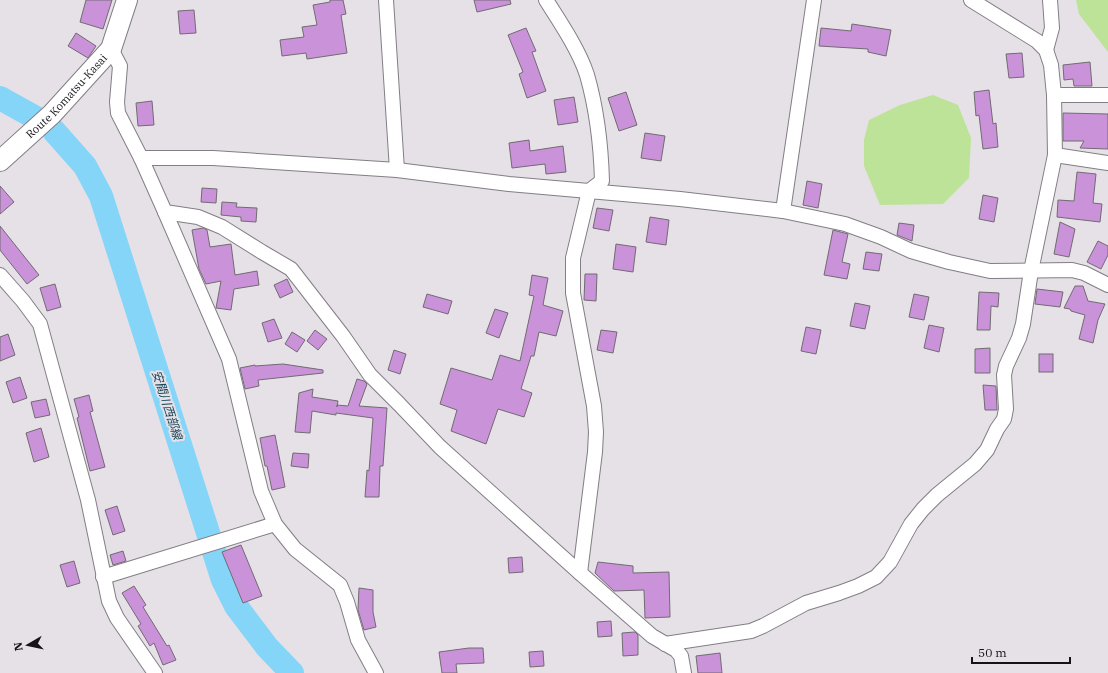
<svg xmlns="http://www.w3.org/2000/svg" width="1108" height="673" viewBox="0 0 1108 673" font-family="'IBM Plex Serif','Noto Sans JP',serif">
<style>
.green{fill:#bce397}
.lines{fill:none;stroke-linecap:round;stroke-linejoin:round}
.river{stroke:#84d5f8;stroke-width:24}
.building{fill:#ca92d9;stroke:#716b72}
.minor-casing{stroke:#837e85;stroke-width:16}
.secondary-casing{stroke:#837e85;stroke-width:22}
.minor{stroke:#fff;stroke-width:14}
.secondary{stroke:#fff;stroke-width:20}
.labels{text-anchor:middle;stroke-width:4;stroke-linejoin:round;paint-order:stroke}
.street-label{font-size:11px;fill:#151316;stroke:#e6e0e7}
.water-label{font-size:12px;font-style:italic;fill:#174658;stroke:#e6e0e7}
</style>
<rect width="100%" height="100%" fill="#e6e0e7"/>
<g class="green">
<polygon points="1076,0 1108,0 1108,52 1079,14"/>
<polygon points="933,95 958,105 971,138 969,178 943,204 880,205 864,166 864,140 869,120 900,105"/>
</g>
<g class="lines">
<g class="river">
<polyline points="0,98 36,118"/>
<polyline points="54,131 85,166 101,196 223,580 236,606 267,647 292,673"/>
</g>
</g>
<g class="building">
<polygon points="86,0 112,0 103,29 80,22"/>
<polygon points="330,0 343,0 346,14 341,15 347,53 307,59 306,53 282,56 280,40 304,37 302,27 317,25 313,5 330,2"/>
<polygon points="474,0 510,0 511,4 477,12"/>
<polygon points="194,10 196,33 180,34 178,11"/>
<polygon points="852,24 891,30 886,56 868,52 868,49 819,46 821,28 851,31"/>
<polygon points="526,28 536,51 532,52 546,91 527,98 519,74 523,72 508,35"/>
<polygon points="76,33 96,46 88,58 68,46"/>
<polygon points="1022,53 1024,77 1009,78 1006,54"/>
<polygon points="1090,62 1092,86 1074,86 1073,79 1064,80 1063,65"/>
<polygon points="989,90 993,124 996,123 998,147 983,149 979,115 976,116 974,92"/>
<polygon points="626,92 637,125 619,131 608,98"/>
<polygon points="574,97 578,122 558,125 554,100"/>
<polygon points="152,101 154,125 138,126 136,103"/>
<polygon points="1063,113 1108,114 1108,149 1080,148 1084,141 1063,141"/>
<polygon points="645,133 665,136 661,161 641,158"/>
<polygon points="529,140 530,151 563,146 566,172 546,174 545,164 512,168 509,143"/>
<polygon points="1077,172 1096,174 1093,203 1102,204 1100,222 1057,217 1058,200 1074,201"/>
<polygon points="807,181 822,184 818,208 803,205"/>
<polygon points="0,186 14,202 0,214"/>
<polygon points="202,188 217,189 216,203 201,202"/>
<polygon points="983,195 998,198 994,222 979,219"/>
<polygon points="222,202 237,203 236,207 257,208 256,222 241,221 241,217 221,215"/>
<polygon points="597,208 613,210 609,231 593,228"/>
<polygon points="650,217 669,220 666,245 646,242"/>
<polygon points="1060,222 1075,229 1069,257 1054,254"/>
<polygon points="899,223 914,225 912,241 897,235"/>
<polygon points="0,226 39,275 27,284 0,250"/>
<polygon points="203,228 207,230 210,247 231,244 235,275 257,271 259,285 234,289 231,310 216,308 221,281 206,284 199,269 192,230"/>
<polygon points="833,230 848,234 842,262 850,264 847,279 824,275"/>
<polygon points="1098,241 1108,246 1108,255 1101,269 1087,262"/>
<polygon points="616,244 636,247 633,272 613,269"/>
<polygon points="866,252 882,254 879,271 863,269"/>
<polygon points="585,274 597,274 596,301 584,300"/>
<polygon points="532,275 548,278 543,305 563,311 556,336 539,332 534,356 531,356 521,389 532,393 524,417 498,409 486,444 451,431 457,410 440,404 451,368 492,380 500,355 520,361 534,296 529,295"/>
<polygon points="287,279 293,292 280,298 274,285"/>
<polygon points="55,284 61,307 47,311 40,288"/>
<polygon points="1075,286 1083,286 1088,301 1105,304 1098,320 1093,343 1079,339 1085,315 1071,311 1070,309 1064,308"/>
<polygon points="1037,289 1063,292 1060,307 1035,304"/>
<polygon points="979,292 999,293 998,307 991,306 990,330 977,330"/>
<polygon points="427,294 452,301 448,314 423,307"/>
<polygon points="914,294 929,297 924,320 909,317"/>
<polygon points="855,303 870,306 865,329 850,326"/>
<polygon points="495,309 508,313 499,338 486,333"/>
<polygon points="274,319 282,338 268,342 262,323"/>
<polygon points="929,325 944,328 939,352 924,348"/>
<polygon points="806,327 821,330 816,354 801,351"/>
<polygon points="315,330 327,339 318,350 307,341"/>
<polygon points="601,330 617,332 613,353 597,350"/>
<polygon points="292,332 305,340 297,352 285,344"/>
<polygon points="8,334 15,355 0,361 0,337"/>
<polygon points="990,348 990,373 975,373 975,349"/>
<polygon points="394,350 406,354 400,374 388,370"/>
<rect x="1039" y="354" width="14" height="18"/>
<polygon points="283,364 323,370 323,373 258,380 259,386 245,389 240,368 255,365 255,366"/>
<polygon points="20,377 27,398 13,403 6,382"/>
<polygon points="357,379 364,381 367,384 359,406 387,408 383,466 380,466 379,497 365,497 367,470 369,471 373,418 336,413 336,415 312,411 310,433 295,432 299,393 313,389 312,397 338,401 337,407 337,405 348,406"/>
<polygon points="983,385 996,386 997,410 985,410"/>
<polygon points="89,395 93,411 90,412 105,467 90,471 77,418 79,417 74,399"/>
<polygon points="46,399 50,415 35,418 31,402"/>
<polygon points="41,428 49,457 34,462 26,433"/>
<polygon points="275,435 285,487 272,490 267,466 265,466 260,438"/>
<polygon points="293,453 309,454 308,468 291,466"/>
<polygon points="117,506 125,531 113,535 105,510"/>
<polygon points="241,545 262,596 243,603 222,552"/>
<polygon points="123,551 126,561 113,565 110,555"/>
<polygon points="522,557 523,572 509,573 508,558"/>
<polygon points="74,561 80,583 67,587 60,565"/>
<polygon points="598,562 633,566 633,573 669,572 670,617 645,618 644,590 614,591 595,573"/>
<polygon points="134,586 146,605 143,607 167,646 169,645 176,660 163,665 154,643 150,646 138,626 141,624 122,593"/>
<polygon points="359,588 373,590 373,612 376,627 364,630 358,610"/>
<polygon points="611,621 612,636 598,637 597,622"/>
<polygon points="635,632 638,635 638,655 623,656 622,633"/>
<polygon points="469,648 483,648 484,663 456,664 457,673 442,673 439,652"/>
<polygon points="543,651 544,666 530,667 529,652"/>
<polygon points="720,653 722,673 698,673 696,656"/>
</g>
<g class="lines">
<g class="minor-casing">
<g id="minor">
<polyline points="386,0 397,170"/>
<path d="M546,0C560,22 579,50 587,75C597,110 601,145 602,181L589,191L573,258V293L594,406L596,432L595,452L580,573"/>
<polyline points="971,0 1037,41 1046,50 1051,65 1054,95 1055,155 1108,163"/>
<polyline points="111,49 120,66 117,102 118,113 141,158 213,158 397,170 509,184 680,199 783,211 845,224 881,237 911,251 949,262 990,271 1072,270 1084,273 1108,285"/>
<polyline points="1046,50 1052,28 1050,0"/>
<polyline points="1054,95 1108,95"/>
<polyline points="141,158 165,212 198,217 222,227 262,252 291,269 343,336 370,375 399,404 440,447 580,573 652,636 676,650 681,656 684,673"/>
<polyline points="783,211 814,0"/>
<polyline points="165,212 229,359 261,491 275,524 295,549 340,585 347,602 358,640 376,673"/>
<polyline points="0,275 23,301 40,324 88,500 109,601 117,618 155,673"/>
<polyline points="103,577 275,524"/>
<polyline points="665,644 751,631 763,626 806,603 839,593 858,586 876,577 890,562 911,524 923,509 937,495 975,464 987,450 997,429 1004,419 1006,409 1004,375 1006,366 1019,338 1023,324 1031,271 1055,155"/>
</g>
</g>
<g class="secondary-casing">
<g id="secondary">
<path id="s1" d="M0,161L52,114L111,49L127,0"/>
</g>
</g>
<use href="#minor" class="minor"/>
<use href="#secondary" class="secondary"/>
</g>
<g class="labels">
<g class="street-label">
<text dy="4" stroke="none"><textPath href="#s1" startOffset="93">Route Komatsu-Kasai</textPath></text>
</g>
<g class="water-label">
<text transform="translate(167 405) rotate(72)" y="4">安間川西部線</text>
</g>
</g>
<g transform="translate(28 645) rotate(261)" stroke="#e6e0e7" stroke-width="3" paint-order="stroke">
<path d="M0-3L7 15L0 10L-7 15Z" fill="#151316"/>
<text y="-6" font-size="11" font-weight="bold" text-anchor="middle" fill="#151316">N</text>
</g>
<path d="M972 657v6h98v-6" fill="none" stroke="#151316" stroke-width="2"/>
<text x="978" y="657" font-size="12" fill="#151316" stroke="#e6e0e7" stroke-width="3" paint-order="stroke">50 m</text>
</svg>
